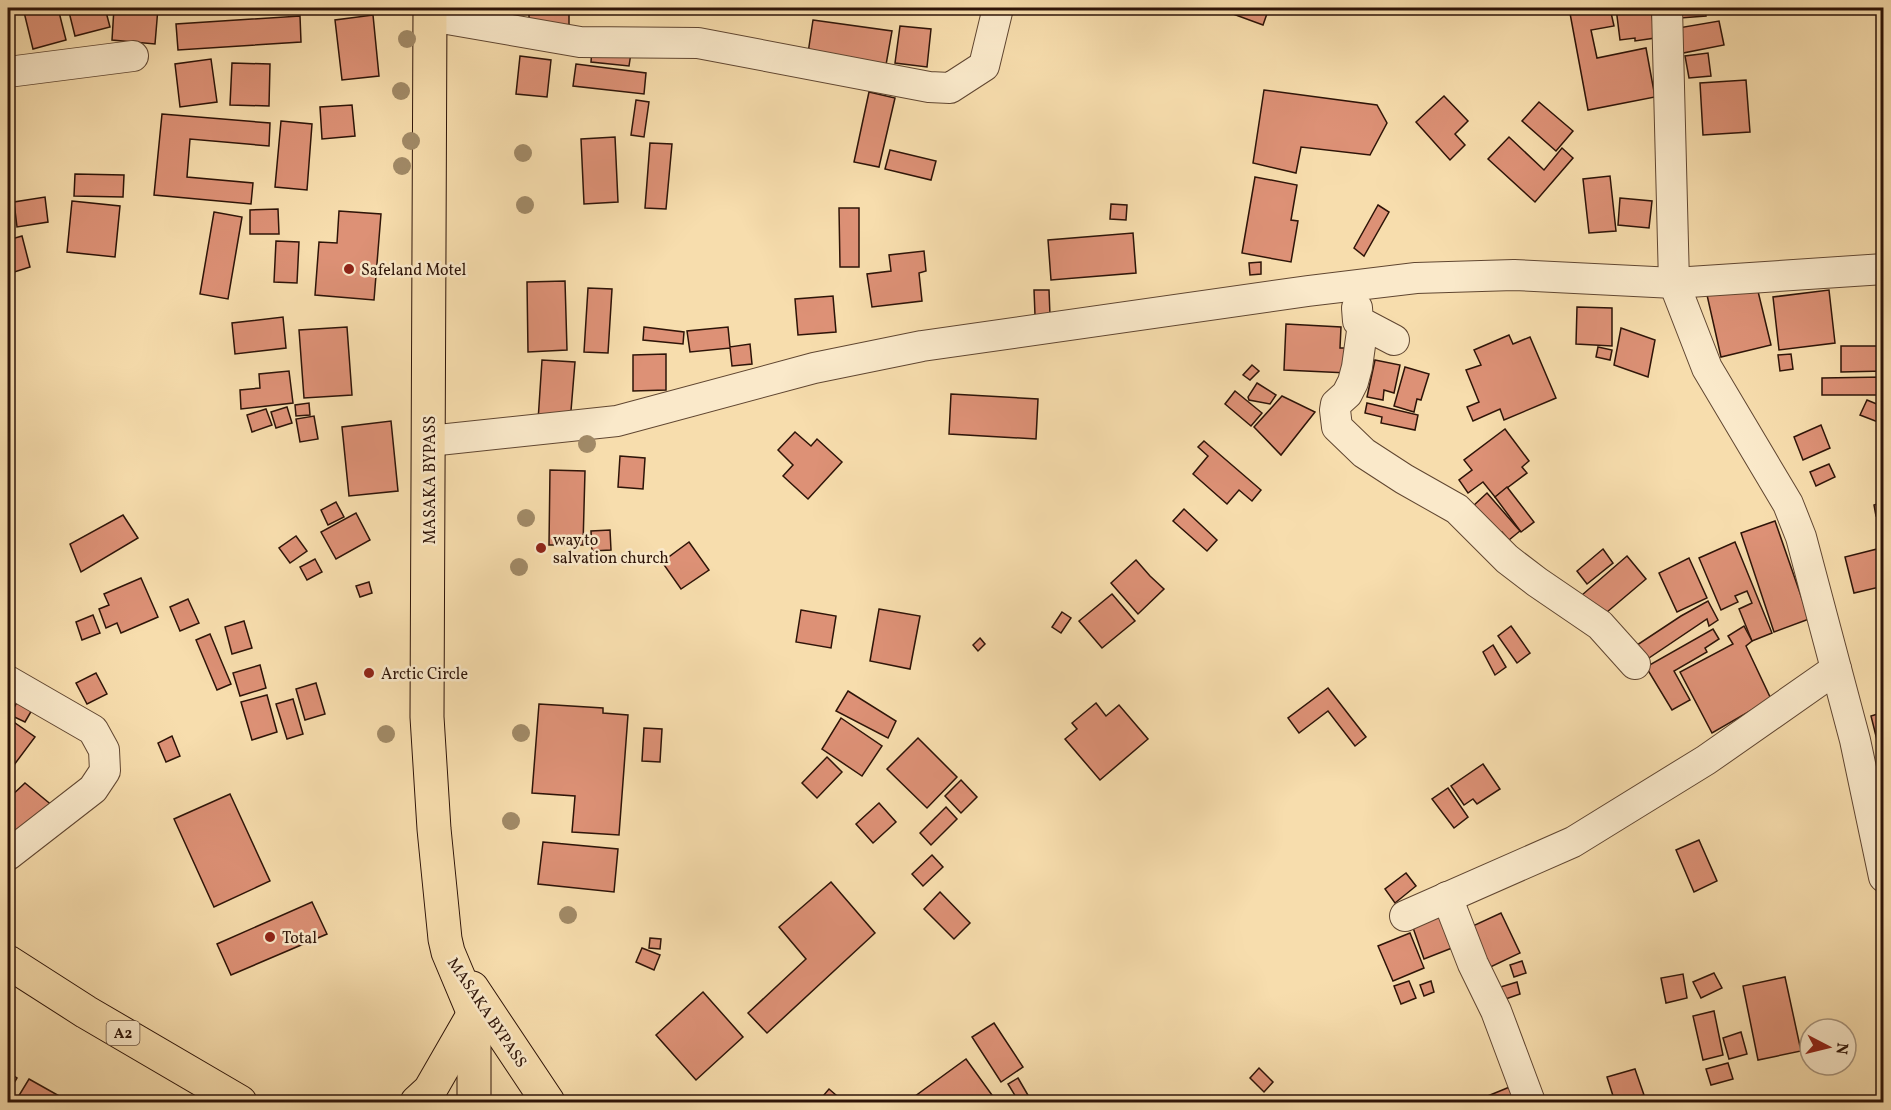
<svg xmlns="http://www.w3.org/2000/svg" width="1891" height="1110" viewBox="0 0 1891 1110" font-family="Vollkorn,serif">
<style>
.building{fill:#dd9176;stroke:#2e1408;stroke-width:1.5}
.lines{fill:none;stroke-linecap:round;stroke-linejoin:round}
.minor-casing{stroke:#604631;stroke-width:32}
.primary-casing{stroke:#2e1408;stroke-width:35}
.trunk-casing{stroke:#2e1408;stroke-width:35}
.minor{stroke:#fae9ca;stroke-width:30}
.primary{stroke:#f7ddad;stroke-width:33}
.trunk{stroke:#f7ddad;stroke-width:33}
.tree{fill:#a18a67}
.poi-dot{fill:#8f2418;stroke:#fae9ca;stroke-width:2}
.labels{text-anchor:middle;stroke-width:5;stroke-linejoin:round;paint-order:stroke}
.shield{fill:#fae9ca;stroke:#6b5442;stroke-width:1.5}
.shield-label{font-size:15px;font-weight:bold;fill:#2e1408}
.poi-label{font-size:16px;fill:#2e1408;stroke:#fae9ca;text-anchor:start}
.street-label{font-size:16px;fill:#2e1408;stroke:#fae9ca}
</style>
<rect width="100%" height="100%" fill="#f7ddad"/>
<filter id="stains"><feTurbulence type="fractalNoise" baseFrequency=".00333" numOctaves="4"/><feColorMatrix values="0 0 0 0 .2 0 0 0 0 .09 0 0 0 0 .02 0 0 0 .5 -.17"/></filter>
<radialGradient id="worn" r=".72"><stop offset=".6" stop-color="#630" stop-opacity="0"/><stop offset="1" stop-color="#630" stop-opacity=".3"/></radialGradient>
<g class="building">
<polygon points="23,8 58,8 66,40 33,49"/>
<polygon points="68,8 105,8 110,27 75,36"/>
<polygon points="114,8 158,8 155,44 112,40"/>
<rect x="529" y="8" width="40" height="18"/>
<polygon points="1222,8 1269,8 1263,25 1222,10"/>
<polygon points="1569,8 1610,8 1614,26 1591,30 1597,58 1646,48 1655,97 1588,110"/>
<polygon points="1616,8 1651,8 1655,38 1635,41 1635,38 1620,40"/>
<polygon points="1679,8 1705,8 1706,16 1680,18"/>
<polygon points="373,15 379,76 342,80 335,20"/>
<polygon points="300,16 301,42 178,50 176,24"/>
<polygon points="813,20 892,31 886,65 808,53"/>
<polygon points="1719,21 1724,45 1683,53 1678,28"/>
<polygon points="900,26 931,29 927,67 895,63"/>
<polygon points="592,49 631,53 629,66 591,62"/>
<polygon points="1708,53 1711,76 1689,78 1685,56"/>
<polygon points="520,56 551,60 547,97 516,94"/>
<polygon points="211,59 217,102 180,107 175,64"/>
<polygon points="232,63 270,64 269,106 230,105"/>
<polygon points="576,64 646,73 644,94 573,86"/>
<polygon points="1746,80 1750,132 1703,135 1700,83"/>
<polygon points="1264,90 1377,105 1387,123 1370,155 1301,147 1296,173 1253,163"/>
<polygon points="869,92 895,98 879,167 854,162"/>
<polygon points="1444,96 1468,121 1455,134 1465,145 1450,160 1416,122"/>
<polygon points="636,100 649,102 644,137 631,135"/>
<polygon points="1539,102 1573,131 1556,151 1522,121"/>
<polygon points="352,105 355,136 322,139 320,107"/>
<polygon points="162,114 270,123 269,146 190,139 187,177 253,183 251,204 154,195"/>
<polygon points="281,121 312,124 307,190 275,187"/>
<polygon points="615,137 618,202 584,204 581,139"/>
<polygon points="1509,137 1544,170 1562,148 1573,158 1535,202 1488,159"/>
<polygon points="650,143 672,144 666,209 645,208"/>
<polygon points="890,150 936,161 931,180 885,169"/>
<polygon points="75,174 124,175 123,197 74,196"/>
<polygon points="1610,176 1616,231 1589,233 1583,179"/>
<polygon points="1255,177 1297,185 1291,220 1298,221 1291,262 1242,253"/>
<polygon points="45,197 48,222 17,227 14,202"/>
<polygon points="1620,198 1652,201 1649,228 1618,225"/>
<polygon points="72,201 120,206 115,257 67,252"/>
<polygon points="1111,204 1127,205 1126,220 1110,219"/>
<polygon points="1378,205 1389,212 1364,256 1354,248"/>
<polygon points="839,208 859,208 859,267 840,267"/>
<polygon points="278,209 279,234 250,234 250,210"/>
<polygon points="339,211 381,214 374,300 315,295 319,242 337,243"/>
<polygon points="214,212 242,217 228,299 200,294"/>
<polygon points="1133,233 1136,273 1051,280 1048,240"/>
<polygon points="22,236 30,267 8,274 8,240"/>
<polygon points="276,241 299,242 297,283 274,282"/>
<polygon points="924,251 926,271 919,273 922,301 872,307 867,274 891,271 889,255"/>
<polygon points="1261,262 1261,274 1250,275 1249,263"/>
<polygon points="565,281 567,350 528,352 527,282"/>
<polygon points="1756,283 1771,345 1721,357 1707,295"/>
<polygon points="8,288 10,288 14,310 8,311"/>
<polygon points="588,288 612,289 608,353 584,352"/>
<polygon points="1034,290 1049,290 1050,315 1035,315"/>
<polygon points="1829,290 1835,343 1779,350 1773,297"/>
<polygon points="833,296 836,332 798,335 795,299"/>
<polygon points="1577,307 1612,308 1612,346 1576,344"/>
<polygon points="283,317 286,348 235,354 232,323"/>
<polygon points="1286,324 1341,327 1340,348 1349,348 1348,373 1284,370"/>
<polygon points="347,327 352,395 304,398 299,330"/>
<polygon points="644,327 684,332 683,344 643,340"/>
<polygon points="728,327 730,347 750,344 752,364 732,366 730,348 690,352 687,331"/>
<polygon points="1621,328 1655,340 1648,377 1614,365"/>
<polygon points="1509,335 1513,344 1530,337 1556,398 1504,420 1500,409 1473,421 1467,407 1479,402 1466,370 1481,365 1474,350"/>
<polygon points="1841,346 1884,346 1884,371 1841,372"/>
<polygon points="1598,347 1612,350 1610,360 1596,357"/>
<polygon points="666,354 666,390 633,391 633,355"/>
<polygon points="1791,354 1793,369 1780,371 1778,355"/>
<polygon points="542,360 575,362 570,423 538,421"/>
<polygon points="1375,360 1400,365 1394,393 1384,390 1383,400 1367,397"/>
<polygon points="1252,365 1259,371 1250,380 1243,375"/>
<polygon points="1405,367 1429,374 1421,400 1417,399 1414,412 1394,406"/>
<polygon points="289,371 293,403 241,409 240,390 260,388 259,374"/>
<polygon points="1884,377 1884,395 1822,395 1822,378"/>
<polygon points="1257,383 1276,395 1270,404 1249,400 1248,397"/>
<polygon points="1235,391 1262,413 1251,426 1225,404"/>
<polygon points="951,394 1038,399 1036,439 949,434"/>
<polygon points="1282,396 1315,412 1281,455 1254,427"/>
<polygon points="1867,400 1884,407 1883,424 1860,415"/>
<polygon points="309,403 310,415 296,416 295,405"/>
<polygon points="1367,403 1418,415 1415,430 1381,423 1382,417 1365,413"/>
<polygon points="287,407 292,423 276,428 271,412"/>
<polygon points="266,409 272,425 252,432 247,415"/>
<polygon points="314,416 318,439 300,442 296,419"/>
<polygon points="391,421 398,491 349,496 342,427"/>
<polygon points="1821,425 1830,448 1803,460 1794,437"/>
<polygon points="1505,429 1529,461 1522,467 1527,473 1495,497 1483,482 1468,493 1459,480 1472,470 1464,460"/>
<polygon points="795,432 811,446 817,439 842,462 808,499 783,476 793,465 778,450"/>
<polygon points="1204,441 1261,490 1252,501 1239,490 1227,504 1193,474 1208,456 1198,447"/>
<polygon points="620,456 645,458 643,489 618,487"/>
<polygon points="1829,464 1835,477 1816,486 1810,472"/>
<polygon points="550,470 585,471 583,545 549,545"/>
<polygon points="1507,487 1534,522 1521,532 1495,497"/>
<polygon points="1487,493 1520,531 1509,540 1502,532 1498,536 1472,507"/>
<polygon points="336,502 344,517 328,525 321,510"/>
<polygon points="1884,502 1884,515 1876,516 1874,505"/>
<polygon points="1184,509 1217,540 1207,551 1173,521"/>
<polygon points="356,513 370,540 336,559 321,532"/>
<polygon points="123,515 138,538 81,572 70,544"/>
<polygon points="1775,521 1809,619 1774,632 1741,533"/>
<polygon points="610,530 611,550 592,551 591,531"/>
<polygon points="296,536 307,551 290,563 279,548"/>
<polygon points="689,542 709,570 681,589 662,562"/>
<polygon points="1735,542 1772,633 1752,641 1739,609 1752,603 1747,591 1735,596 1738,602 1721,610 1699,558"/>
<polygon points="1881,548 1884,557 1884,586 1854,593 1845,557"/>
<polygon points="1603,549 1613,563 1587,584 1577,571"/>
<polygon points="1627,556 1646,579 1600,618 1582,595"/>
<polygon points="1689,558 1707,598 1677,612 1659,573"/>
<polygon points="315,559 322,572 307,580 300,567"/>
<polygon points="1136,560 1150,576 1164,589 1138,614 1111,583"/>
<polygon points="141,578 158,617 121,633 117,623 106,628 99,609 109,605 104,594"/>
<polygon points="369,582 372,593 360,597 356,586"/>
<polygon points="1112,594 1135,621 1102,648 1079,621"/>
<polygon points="188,599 199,623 180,631 170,607"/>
<polygon points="1708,601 1718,620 1709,626 1707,619 1643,662 1634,647 1681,616"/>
<polygon points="879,609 920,616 910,669 870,661"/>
<polygon points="801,610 836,616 831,648 796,642"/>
<polygon points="1062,612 1071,618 1061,633 1052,627"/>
<polygon points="93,615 100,633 82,640 76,622"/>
<polygon points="244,621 252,648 232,654 225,627"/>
<polygon points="1511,626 1530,653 1517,663 1498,636"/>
<polygon points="1744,626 1752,641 1746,646 1771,699 1712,733 1680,672 1733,644 1728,636"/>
<polygon points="1713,629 1719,639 1705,648 1707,652 1674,671 1690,700 1672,710 1646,667"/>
<polygon points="210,634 231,684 217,690 196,640"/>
<polygon points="980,638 985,644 978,651 973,645"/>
<polygon points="1493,645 1506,667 1495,675 1483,652"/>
<polygon points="260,665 266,688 240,696 233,673"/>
<polygon points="96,673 107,694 87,704 76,683"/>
<polygon points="316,683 325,714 305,720 296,689"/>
<polygon points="1328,688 1366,737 1355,746 1328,711 1299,733 1288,718"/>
<polygon points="848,691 896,721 888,738 836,711"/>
<polygon points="21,695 36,703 25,722 10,715"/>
<polygon points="267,695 277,732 252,740 241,702"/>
<polygon points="293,699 303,734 287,739 276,704"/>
<polygon points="1096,703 1106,716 1119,705 1148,739 1100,780 1065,739 1077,729 1072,723"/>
<polygon points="539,704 603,708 603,713 628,715 619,835 572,832 575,796 532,793"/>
<polygon points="1884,712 1884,747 1879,748 1871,716"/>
<polygon points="8,718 35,737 8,773"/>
<polygon points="841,718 882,746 862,776 822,749"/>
<polygon points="644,728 662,729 660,762 642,761"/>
<polygon points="172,736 180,756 166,762 158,743"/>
<polygon points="918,738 957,777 927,808 887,769"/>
<polygon points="827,757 842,772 817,798 802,783"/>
<polygon points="1483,764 1500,789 1477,804 1473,799 1464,805 1451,786"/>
<polygon points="961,780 977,797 961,813 945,796"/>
<polygon points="25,783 54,807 8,845 8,799"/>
<polygon points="1448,788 1468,817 1454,828 1432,799"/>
<polygon points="230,794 270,881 214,907 174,819"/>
<polygon points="879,803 896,822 873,843 856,824"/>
<polygon points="946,807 957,819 931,845 920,833"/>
<polygon points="1699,840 1717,881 1694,892 1676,850"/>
<polygon points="543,842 618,849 614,892 538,884"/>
<polygon points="932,855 943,867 923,886 912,874"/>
<polygon points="1406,873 1416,886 1395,903 1385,889"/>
<polygon points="831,882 875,933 767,1033 748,1013 806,959 779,927"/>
<polygon points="940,892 970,923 954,939 924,909"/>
<polygon points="312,902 327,934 231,975 217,944"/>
<polygon points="1439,912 1452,948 1424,959 1411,922"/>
<polygon points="1501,913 1520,953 1482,971 1464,930"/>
<polygon points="1410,933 1424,968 1393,981 1378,946"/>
<polygon points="650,938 661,939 660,949 649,948"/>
<polygon points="642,948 660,955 654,970 636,962"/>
<polygon points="1522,961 1526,973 1514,977 1510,965"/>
<polygon points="1714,973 1722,988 1701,998 1693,982"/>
<polygon points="1683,974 1687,998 1666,1003 1661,978"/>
<polygon points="1785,977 1801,1051 1758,1060 1743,986"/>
<polygon points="1409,981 1416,998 1401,1004 1394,986"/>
<polygon points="1431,981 1434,992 1424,996 1420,985"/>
<polygon points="1517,982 1520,994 1497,1002 1494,989"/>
<polygon points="703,992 743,1037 696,1080 656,1035"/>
<polygon points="1714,1011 1723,1055 1703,1060 1693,1016"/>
<polygon points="994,1023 1023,1067 1001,1082 972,1037"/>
<polygon points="1741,1032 1747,1054 1729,1059 1723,1038"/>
<polygon points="966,1059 997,1102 907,1102"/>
<polygon points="1728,1063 1733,1079 1711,1085 1706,1069"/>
<polygon points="1259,1068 1273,1082 1264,1092 1250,1078"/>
<polygon points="1635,1069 1644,1095 1615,1102 1607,1077"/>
<polygon points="8,1072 17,1078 8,1093"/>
<polygon points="1018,1078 1032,1102 1019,1102 1008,1084"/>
<polygon points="29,1079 70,1102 15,1102"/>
<polygon points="1512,1086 1518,1102 1479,1102 1478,1100"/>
<polygon points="829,1089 844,1102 818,1102"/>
</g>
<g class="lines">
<g class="minor-casing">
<g id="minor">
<polyline points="1667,8 1674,283 1707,368 1788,504 1801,537 1855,740 1884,877"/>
<polyline points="430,16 580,42 698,43 929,87 950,88 984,66 998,8"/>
<polyline points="8,72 133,56"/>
<polyline points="1357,308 1358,321 1394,340"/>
<polyline points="1363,324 1357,367 1353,382 1347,394 1336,404 1335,410 1337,427 1364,453 1404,479 1457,509 1507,559 1537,582 1600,625 1635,664"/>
<polyline points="429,441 617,421 814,368 922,346 1308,291 1416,278 1514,275 1674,283 1884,269"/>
<polyline points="8,681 93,730 104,750 105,771 93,789 8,855"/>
<polyline points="1447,897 1473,964 1496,1011 1530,1102"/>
<polyline points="1405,916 1573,842 1706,760 1836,669"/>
</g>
</g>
<g class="primary-casing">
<polyline id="primary" points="8,962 86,1012 240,1102"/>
</g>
<g class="trunk-casing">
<g id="trunk">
<polyline points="430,8 427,717 434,829 445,939 448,952 474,1014 474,1102"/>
<polyline points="472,988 548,1102"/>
<polyline points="417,1102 430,1090 472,1017"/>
</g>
</g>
<use href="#minor" class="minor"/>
<use href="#primary" class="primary"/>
<use href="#trunk" class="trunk"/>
</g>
<g class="tree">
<circle cx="407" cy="39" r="9"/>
<circle cx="401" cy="91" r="9"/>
<circle cx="411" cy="141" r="9"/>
<circle cx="523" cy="153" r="9"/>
<circle cx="402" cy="166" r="9"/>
<circle cx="525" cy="205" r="9"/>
<circle cx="587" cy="444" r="9"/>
<circle cx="526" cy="518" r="9"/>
<circle cx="519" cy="567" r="9"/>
<circle cx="521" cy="733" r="9"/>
<circle cx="386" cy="734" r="9"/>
<circle cx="511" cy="821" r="9"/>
<circle cx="568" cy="915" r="9"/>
</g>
<g class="poi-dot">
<circle cx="349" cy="269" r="6"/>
<circle cx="541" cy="548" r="6"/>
<circle cx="369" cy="673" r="6"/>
<circle cx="270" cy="937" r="6"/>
</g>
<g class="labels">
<rect class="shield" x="106.5" y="1021" width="33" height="24" rx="4.5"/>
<g class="shield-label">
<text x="123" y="1038">A2</text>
</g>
<g class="poi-label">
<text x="361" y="275">Safeland Motel</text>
<text x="553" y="545">way to<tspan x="553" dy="18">salvation church</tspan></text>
<text x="381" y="679">Arctic Circle</text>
<text x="282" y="943">Total</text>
</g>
<g class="street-label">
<text transform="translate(429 480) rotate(-90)" y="6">MASAKA BYPASS</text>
<text transform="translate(488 1012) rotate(56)" y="6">MASAKA BYPASS</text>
</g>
</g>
<rect width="1891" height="1110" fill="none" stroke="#f7ddad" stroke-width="30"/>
<rect x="9" y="9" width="1873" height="1092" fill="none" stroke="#2e1408" stroke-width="3"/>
<rect x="15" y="15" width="1861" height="1080" fill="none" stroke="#2e1408" stroke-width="1.5"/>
<g transform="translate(1828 1047) rotate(97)"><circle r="28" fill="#fae9ca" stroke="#a8947c" stroke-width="1.5"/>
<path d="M0-4.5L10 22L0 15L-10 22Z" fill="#8f2418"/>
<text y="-9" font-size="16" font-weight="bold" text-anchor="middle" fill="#2e1408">N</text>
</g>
<rect width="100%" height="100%" filter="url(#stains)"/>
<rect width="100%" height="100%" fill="url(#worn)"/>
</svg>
